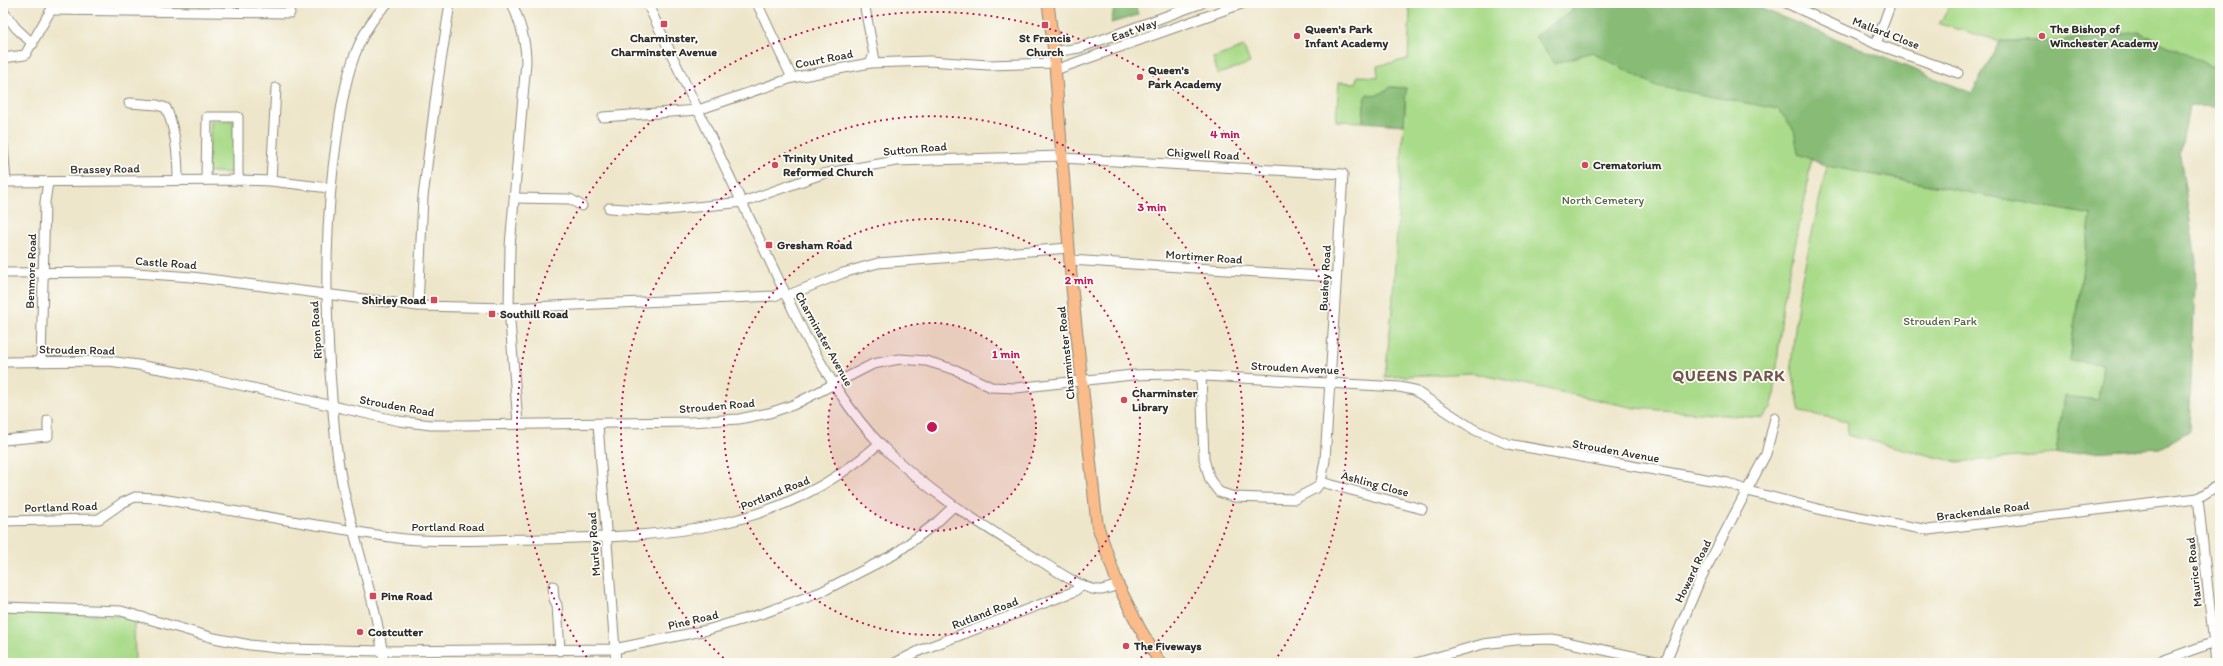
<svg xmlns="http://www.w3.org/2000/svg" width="2223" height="666" viewBox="0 0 2223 666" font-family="Itim,sans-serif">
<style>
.green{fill:#aadb8a;stroke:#6a835a}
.forest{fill:#87bb76;stroke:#597350}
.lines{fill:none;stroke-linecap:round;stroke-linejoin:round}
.minor-casing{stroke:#8c887a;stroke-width:11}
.major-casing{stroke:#8c887a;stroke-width:13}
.minor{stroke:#fff;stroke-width:9}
.major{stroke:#f9bc8a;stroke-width:11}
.ring{fill:none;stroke:#c2185b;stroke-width:2;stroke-dasharray:2 4}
.poi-dot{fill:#d1495b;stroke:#fdfcf7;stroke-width:1.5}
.labels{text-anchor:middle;stroke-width:3.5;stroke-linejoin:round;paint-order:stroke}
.poi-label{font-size:12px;font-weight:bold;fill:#2b2b2b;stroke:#fdfcf7;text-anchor:start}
.street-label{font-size:12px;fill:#2b2b2b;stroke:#fdfcf7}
.park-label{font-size:12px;fill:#516048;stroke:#fdfcf7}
.district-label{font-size:16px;font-weight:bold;letter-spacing:1px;fill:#6f554b;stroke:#fdfcf7}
.centre{fill:#c2185b;stroke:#fdfcf7;stroke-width:2}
.ring-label{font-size:12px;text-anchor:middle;font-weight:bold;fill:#c2185b;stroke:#fdfcf7;stroke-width:3.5;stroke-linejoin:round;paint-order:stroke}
</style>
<rect width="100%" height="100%" fill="#fdfcf7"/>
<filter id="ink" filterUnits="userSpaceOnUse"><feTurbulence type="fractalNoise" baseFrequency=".025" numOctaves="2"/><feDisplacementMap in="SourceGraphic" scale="8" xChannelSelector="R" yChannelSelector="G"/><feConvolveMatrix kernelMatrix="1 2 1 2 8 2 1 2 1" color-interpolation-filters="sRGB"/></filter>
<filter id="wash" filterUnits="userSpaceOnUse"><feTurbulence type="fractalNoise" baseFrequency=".012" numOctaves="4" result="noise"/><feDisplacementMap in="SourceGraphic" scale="16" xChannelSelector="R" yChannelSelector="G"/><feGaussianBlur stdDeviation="0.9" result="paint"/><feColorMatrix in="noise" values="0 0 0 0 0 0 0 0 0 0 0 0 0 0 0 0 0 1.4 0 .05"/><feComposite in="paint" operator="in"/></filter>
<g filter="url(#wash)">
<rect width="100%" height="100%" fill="#eee6ca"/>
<g class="green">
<polygon points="1406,3 1747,3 1819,104 1806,194 1783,303 1774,397 1771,408 1763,418 1635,408 1473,373 1385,377 1392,311 1406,88 1391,87 1364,104 1363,122 1336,121 1339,82 1356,83 1357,76 1378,77 1377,66 1408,59 1410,12"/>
<polygon points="1952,3 2220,3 2220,68 2058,41 2000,41 1939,24"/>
<polygon points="1244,47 1250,63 1218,74 1213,58"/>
<polygon points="211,121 235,121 234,173 208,172"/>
<polygon points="1827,166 2091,215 2069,359 2103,364 2098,400 2064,396 2056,454 1956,462 1847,435 1848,421 1800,412 1791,365 1799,292"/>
<polygon points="3,611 120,616 134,621 135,663 3,663"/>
</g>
<g class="forest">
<polygon points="1115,3 1135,3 1138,15 1111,23"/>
<polygon points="1572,3 1747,3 1972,93 2000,41 2058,41 2139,32 2215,68 2220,68 2220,107 2189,106 2180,155 2196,261 2189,431 2160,448 2056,454 2064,396 2098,400 2103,364 2069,360 2091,215 1827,166 1798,154 1794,130 1778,109 1656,86 1592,52 1554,64 1535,36 1573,10"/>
<polygon points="1391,87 1406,88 1404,125 1363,122 1364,104 1367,94 1377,95"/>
</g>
</g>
<g filter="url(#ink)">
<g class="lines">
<g class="minor-casing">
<g id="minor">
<path d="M512,3C520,23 526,40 526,62L510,246L509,308L518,424"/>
<path d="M647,3L805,335C827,374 849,412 880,444C927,492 985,527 1042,562C1056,570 1082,589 1098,590C1104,591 1113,586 1118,585"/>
<polyline points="757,3 792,78"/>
<polyline points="864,3 874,55 870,63"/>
<polyline points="1786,3 1876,44 1958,73"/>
<polyline points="52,10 290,13"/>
<polyline points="3,11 16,28 33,44"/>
<polyline points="1876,44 1891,3"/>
<polyline points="1054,52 1079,48 1202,3"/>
<polyline points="3,58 25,55 55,3"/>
<polyline points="1055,70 1244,3"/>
<path d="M129,103L157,105L166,108C176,130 178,156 178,180"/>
<polyline points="603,117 698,110 792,78 870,63 929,61 988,65 1055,63"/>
<polyline points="3,145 6,182"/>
<polyline points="1062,158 1343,174 1325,460 1321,482 1316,488 1295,499 1234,497 1219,492 1210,480 1204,459 1201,375"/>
<polyline points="206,180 207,117 238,117 238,180"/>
<polyline points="271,181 276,88"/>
<polyline points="3,182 238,180 271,181 329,188"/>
<polyline points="515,198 570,199 582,206"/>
<polyline points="609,208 658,211 743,202 822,174 896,161 1062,156"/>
<polyline points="1070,260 1336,277"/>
<polyline points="3,273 122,272 192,277 418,306 509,308 774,296 784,292"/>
<polyline points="786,296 843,273 878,263 1069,248"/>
<polyline points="418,306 423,197 437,87 450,3"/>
<polyline points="41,361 45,202 48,182"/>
<polyline points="3,362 109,361 138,365 200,376 399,421 431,425 464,425 690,422 739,419 769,413 793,405 873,364 900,359 926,361 956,370 991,387 1016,388 1132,375 1169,374 1399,387 1414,390 1475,430 1508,444 1728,483 1748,491 1822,510 1928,530 2198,498 2220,484"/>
<polyline points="598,424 616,663"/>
<polyline points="3,440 48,436 48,420"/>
<polyline points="1321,482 1422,509"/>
<polyline points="2198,498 2216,663"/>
<path d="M3,521L99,519L122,503L135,497L156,498C210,507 263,516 316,525C346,529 376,536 405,539C449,543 494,539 537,539C666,536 778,534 880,443"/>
<polyline points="553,586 554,599 557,605 560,651"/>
<polyline points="3,607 121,611 214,638 250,645 286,649 382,651 614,649 707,630 764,613 821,592 895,554 936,523 954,506"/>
<path d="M384,663C376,599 353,540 341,477C334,442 333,407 330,372C325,289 325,220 337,137C343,91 352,36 388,3"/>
<polyline points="895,663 921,650 1073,592 1083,585"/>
<polyline points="1416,663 1483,644 1516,640 1552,639 1665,663"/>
<polyline points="1665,663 1700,580 1766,454 1775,418"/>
<polyline points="2156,663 2220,640"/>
</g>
</g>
<g class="major-casing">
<polyline id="major" points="1048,3 1054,52 1072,288 1097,524 1118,585 1139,627 1160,663"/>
</g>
<use href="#minor" class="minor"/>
<use href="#major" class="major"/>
</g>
</g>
<circle cx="932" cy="427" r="104" fill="#c2185b" fill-opacity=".12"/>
<g class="ring">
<circle cx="932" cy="427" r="104"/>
<circle cx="932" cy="427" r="208"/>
<path d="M728 662A311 311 0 1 1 1136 662"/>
<path d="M590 662A415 415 0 1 1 1274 662"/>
</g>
<g class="poi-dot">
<rect x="660" y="20" width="8" height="8" rx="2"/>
<rect x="1041" y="21" width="8" height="8" rx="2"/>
<circle cx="1297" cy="36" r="4"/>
<circle cx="2042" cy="36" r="4"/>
<circle cx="1140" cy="77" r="4"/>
<circle cx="775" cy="165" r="4"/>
<circle cx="1585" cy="165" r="4"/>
<rect x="765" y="241" width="8" height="8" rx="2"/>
<rect x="430" y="296" width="8" height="8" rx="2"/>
<rect x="488" y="310" width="8" height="8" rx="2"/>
<circle cx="1124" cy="400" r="4"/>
<rect x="369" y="592" width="8" height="8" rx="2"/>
<circle cx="360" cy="632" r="4"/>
<circle cx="1126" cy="646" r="4"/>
</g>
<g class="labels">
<g class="poi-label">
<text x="1305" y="33">Queen's Park<tspan x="1305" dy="14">Infant Academy</tspan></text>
<text x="2050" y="33">The Bishop of<tspan x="2050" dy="14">Winchester Academy</tspan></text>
<text x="664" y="42" text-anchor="middle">Charminster,<tspan x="664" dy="14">Charminster Avenue</tspan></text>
<text x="1045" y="42" text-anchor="middle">St Francis<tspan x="1045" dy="14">Church</tspan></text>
<text x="1148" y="74">Queen's<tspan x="1148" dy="14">Park Academy</tspan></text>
<text x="783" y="162">Trinity United<tspan x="783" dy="14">Reformed Church</tspan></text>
<text x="1593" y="169">Crematorium</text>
<text x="777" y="249">Gresham Road</text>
<text x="426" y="304" text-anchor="end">Shirley Road</text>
<text x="500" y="318">Southill Road</text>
<text x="1132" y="397">Charminster<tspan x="1132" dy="14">Library</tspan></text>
<text x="381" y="600">Pine Road</text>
<text x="368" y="636">Costcutter</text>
<text x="1134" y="650">The Fiveways</text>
</g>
<g class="street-label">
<text transform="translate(1134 30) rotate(-20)" y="4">East Way</text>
<text transform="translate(1886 33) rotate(21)" y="4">Mallard Close</text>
<text transform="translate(824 59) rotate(-11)" y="4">Court Road</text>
<text transform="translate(915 149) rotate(-5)" y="4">Sutton Road</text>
<text transform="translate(1203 154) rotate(3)" y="4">Chigwell Road</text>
<text transform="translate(105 169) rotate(-1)" y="4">Brassey Road</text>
<text transform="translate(1204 257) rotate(4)" y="4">Mortimer Road</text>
<text transform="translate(166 263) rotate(4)" y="4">Castle Road</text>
<text transform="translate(31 271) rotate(-88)" y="4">Benmore Road</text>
<text transform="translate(1325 278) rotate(-87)" y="4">Bushey Road</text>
<text transform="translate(316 330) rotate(-94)" y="4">Ripon Road</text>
<text transform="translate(824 339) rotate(61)" y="4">Charminster Avenue</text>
<text transform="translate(77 350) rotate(1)" y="4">Strouden Road</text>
<text transform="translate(1066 353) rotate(-96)" y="4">Charminster Road</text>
<text transform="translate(1295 368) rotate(3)" y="4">Strouden Avenue</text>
<text transform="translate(397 406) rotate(10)" y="4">Strouden Road</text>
<text transform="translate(717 406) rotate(-5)" y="4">Strouden Road</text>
<text transform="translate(1616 451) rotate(10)" y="4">Strouden Avenue</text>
<text transform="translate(1375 484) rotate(15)" y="4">Ashling Close</text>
<text transform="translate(775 493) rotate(-22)" y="4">Portland Road</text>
<text transform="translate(61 507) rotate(-2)" y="4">Portland Road</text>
<text transform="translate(1983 511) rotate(-7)" y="4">Brackendale Road</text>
<text x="448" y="531">Portland Road</text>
<text transform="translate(594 544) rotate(-94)" y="4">Murley Road</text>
<text transform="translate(1693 571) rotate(-64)" y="4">Howard Road</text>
<text transform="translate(2194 572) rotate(-96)" y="4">Maurice Road</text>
<text transform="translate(985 613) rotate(-21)" y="4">Rutland Road</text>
<text transform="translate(693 620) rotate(-13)" y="4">Pine Road</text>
</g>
<g class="park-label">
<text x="1603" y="204">North Cemetery</text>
<text x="1940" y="325">Strouden Park</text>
</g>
<g class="district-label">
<text x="1729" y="381">QUEENS PARK</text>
</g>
</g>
<circle cx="932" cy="427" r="6" class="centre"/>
<g class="ring-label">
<text x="1225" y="138">4 min</text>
<text x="1152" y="211">3 min</text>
<text x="1079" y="284">2 min</text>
<text x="1006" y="358">1 min</text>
</g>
<rect width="2223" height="666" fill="none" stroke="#fdfcf7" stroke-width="16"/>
</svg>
